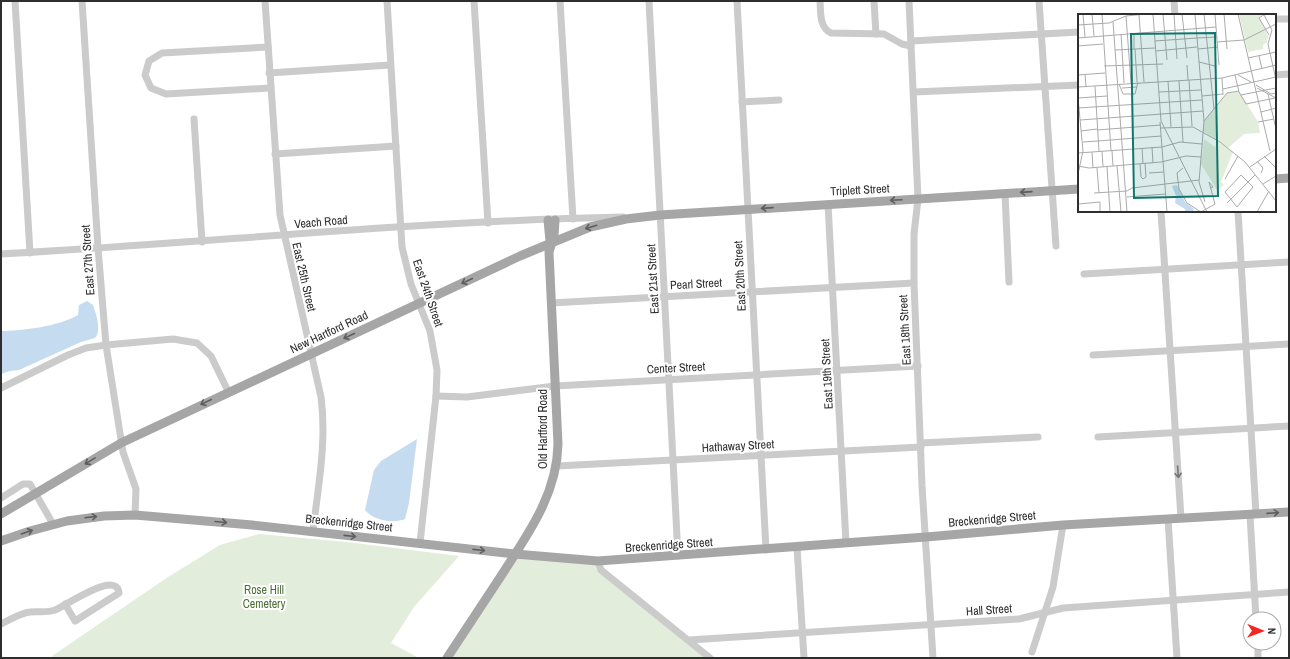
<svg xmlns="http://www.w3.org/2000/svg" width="1290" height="659" viewBox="0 0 1290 659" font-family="'Archivo Narrow',sans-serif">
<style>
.green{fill:#e3eddb}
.water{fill:#c5dbef}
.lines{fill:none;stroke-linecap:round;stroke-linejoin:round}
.minor{stroke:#cbcbcb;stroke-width:7}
.major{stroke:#a6a6a6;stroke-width:9}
.oneway{stroke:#5e5e5e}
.oneway2{stroke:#757575}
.labels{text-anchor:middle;stroke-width:4;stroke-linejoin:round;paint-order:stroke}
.street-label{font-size:12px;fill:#2e2e2e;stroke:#fff}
.park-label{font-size:12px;fill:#4c6e38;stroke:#fff}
.inset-road{fill:none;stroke:#ababab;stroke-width:1}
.view{fill:#0f766e;fill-opacity:0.15;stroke:#0f766e;stroke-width:2}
.inset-edge{fill:none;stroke:#2e2e2e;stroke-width:2}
</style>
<rect width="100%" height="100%" fill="#fff"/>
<g class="green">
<polygon points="259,534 347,542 459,556 414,607 391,643 419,658 54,658 52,656 168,577 220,545"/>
<polygon points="515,554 598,561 601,570 710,658 447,658"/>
</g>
<g class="water">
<path d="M87,301L93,305C96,314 102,330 95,338L81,342L19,370L10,371L1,374V331C22,331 60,326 78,315L79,305Z"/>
<path d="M417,439L409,503L405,519C393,524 373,520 365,510L374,470L381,461Z"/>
</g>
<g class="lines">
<g class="minor">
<polyline points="15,1 30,253"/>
<polyline points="82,1 98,248 106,345 123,452 136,489 135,515"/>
<path d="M265,1L280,215L321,397C327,442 318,487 313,531"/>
<polyline points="387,1 402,247 411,284 430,331 437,370 436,396 420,543"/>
<polyline points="474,1 488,223"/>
<polyline points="560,1 573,219"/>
<polyline points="649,1 678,556"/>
<polyline points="737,1 766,550"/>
<path d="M820,1C821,13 819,27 831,33L884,34L902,44L911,46"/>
<polyline points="874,1 876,34"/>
<polyline points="909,1 918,199 914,234 914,283 922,486 933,658"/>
<polyline points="1039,1 1056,246"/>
<polyline points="1174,1 1175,15"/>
<polyline points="1275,19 1289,19"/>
<polyline points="911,41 1079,32"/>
<polyline points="268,47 162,53 149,61 145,75 151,88 166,94 270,88"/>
<polyline points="269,73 390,65"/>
<polyline points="1275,75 1289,74"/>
<polyline points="914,92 1079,85"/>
<polyline points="742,102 779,100"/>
<polyline points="194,119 202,242"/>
<polyline points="275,154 396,146"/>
<polyline points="1005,194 1009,282"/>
<polyline points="828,204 846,543"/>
<polyline points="1161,211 1181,518"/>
<polyline points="1238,211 1256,514"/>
<path d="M1,254C208,243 415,221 623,217"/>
<polyline points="1084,274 1289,262"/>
<polyline points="551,303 914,283"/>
<polyline points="1093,355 1289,344"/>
<polyline points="1,388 68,355 86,348 106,345 173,339 197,343 211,356 228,391"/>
<polyline points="436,396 467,397 555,386 918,366"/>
<polyline points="1098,437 1289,426"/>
<polyline points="921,443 1038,437"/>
<polyline points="557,466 921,447"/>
<polyline points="1,498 23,484 30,484 53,524"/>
<polyline points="1250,515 1256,619"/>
<polyline points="1168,519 1177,658"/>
<polyline points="797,547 804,658"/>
<polyline points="598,561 601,570 710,658"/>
<path d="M1,624C10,620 20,613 30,612C38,611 47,613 55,610C64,607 117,569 119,593L75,621L65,604"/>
<polyline points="689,640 1019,619 1063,608 1289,592"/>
<polyline points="1258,643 1258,658"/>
<polyline points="1032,652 1053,587 1063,525"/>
</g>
<g class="major">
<polyline points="1275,179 1289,178"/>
<polyline points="548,220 550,241"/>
<polyline points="1,514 121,443 520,256 590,227 626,219 660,215 1079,189"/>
<polyline points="1,541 30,531 67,521 104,516 135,515 252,525 515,554 598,561 926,537 1063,525 1289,512"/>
<path d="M447,658C465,631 483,603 501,576C528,534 557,495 558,444L549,252L554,236L555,220"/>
</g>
</g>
<defs><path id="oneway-shaft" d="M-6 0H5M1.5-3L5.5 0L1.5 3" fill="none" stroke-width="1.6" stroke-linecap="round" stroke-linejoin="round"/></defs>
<g class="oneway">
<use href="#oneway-shaft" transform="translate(1026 192) rotate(176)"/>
<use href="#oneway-shaft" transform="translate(896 200) rotate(177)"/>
<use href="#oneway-shaft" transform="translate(767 208) rotate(176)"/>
<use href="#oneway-shaft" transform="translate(591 227) rotate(163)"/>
<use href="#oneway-shaft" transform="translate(467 281) rotate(155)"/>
<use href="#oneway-shaft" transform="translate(349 336) rotate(155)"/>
<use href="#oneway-shaft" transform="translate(206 402) rotate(155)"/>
<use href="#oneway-shaft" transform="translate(90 461) rotate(149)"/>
<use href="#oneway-shaft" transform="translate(1273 513) rotate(-4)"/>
<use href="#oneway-shaft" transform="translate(91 517) rotate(-7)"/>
<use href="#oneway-shaft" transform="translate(221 522) rotate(5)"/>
<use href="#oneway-shaft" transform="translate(27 532) rotate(-19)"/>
<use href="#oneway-shaft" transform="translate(350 536) rotate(6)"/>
<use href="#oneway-shaft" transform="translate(479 550) rotate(6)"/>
</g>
<use class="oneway2" href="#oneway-shaft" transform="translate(1178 472) rotate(86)"/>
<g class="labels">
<g class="street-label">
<text transform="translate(860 190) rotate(-3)" y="4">Triplett Street</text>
<text transform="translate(321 222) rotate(-5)" y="4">Veach Road</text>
<text transform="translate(88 260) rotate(-94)" y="4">East 27th Street</text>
<text transform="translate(740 276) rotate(-93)" y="4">East 20th Street</text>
<text transform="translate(304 277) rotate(77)" y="4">East 25th Street</text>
<text transform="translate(653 279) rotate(-93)" y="4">East 21st Street</text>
<text transform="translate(696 284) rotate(-3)" y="4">Pearl Street</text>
<text transform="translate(428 293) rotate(71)" y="4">East 24th Street</text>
<text transform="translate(905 330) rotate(-93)" y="4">East 18th Street</text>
<text transform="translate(329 332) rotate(-25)" y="4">New Hartford Road</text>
<text transform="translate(676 368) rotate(-3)" y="4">Center Street</text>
<text transform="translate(827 374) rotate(-93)" y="4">East 19th Street</text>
<text transform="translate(543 429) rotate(-90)" y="4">Old Hartford Road</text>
<text transform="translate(738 446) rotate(-3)" y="4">Hathaway Street</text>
<text transform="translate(992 519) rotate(-5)" y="4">Breckenridge Street</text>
<text transform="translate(349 523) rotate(6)" y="4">Breckenridge Street</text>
<text transform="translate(669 545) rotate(-4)" y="4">Breckenridge Street</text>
<text transform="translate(989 610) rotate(-4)" y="4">Hall Street</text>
</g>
<g class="park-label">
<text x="264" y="594">Rose Hill<tspan x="264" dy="14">Cemetery</tspan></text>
</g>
</g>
<g transform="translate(1078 14)">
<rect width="198" height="198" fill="#fff"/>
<path d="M161,0H185L181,3L190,22L189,28L185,31V35L170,38ZM161,77L180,108L182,119L166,120L150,134L125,117L126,107L149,79ZM126,125L137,133L140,127L155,138L143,168L146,171L139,176L123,150Z" fill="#e3eddb"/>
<path d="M99,171L107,188L116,195L115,198H107V195L97,189L98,182L94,172Z" fill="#c5dbef"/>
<path class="inset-road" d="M5,0L7,23M14,0L16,22M24,0L33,137M75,0L83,107L129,198M85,0L89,46M96,0L99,45M104,0L109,44M117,0L126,107L121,168L127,188M126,0L136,95M137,0L141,51M146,0L149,35M160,0L192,137M187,0L181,4L191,21M61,1L66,68M186,1L194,16L190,30L198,66M48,2L53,69M35,8L49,198M0,11L31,9L48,2L67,0M56,19V35M43,20L46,69M0,24L138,13M119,24L139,23M77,27L119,24M139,28L166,26L198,10M0,32L25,30M57,35L59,68M120,35L140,33M37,36L77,34M78,37L119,33M181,42L184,55M170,44L198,38M121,48L137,52M109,51L110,66M26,52L85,50M7,60L8,73M0,61L27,59M157,61L161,78L168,90L197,84M160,61L173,68M144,64L145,81M111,66L114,112M90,67L93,113M101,67L105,128M41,70L45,80H57L60,68M178,71L193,80L198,79M17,72L21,137M0,73L144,64L198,51M44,74L59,73M179,74L198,84M145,75L198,63M81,78L123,76M190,80L198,115M163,81L198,74M124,82L145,80M0,84L29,82M0,84L5,137L0,160M0,94L124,86M183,98L198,94M2,106L125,97M126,107L149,79L161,77M82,108L89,198M180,108L196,105M83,114L115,113L142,128L167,148L198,187M19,116L83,111M3,117L19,115M20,127L83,122M5,128L20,127M74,133L75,149M64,134L65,150M24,137L25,153M34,137L35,152M14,138L15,154M0,139L84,133L102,128L124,130M186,142L198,154M179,147L185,154L183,159M62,150L63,163L65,165L68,163L67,149M0,152L11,154L83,148L108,142L123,143M39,152L43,198M29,153L32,198M172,153L198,135M19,154L21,179M105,154L99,159L101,175L109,189L123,198M71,159L86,158M163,161L175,173L159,193L147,178ZM147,165L160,142M185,170L198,162M16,179L49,177L54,174L121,166M49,183L88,180M149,189L177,161M0,190L22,188V198M123,198L137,190L131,168L135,173L133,174M179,198L191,177"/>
<path class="view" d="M137,19L140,182L56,184L53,20Z"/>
<rect width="198" height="198" class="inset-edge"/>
</g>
<rect width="1290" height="659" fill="none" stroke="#2e2e2e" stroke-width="4"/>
<g transform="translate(1262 631) rotate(91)"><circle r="19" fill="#ffffff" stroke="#ababab"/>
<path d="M0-3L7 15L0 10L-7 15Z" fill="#f42622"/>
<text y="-6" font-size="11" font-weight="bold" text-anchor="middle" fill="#2e2e2e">N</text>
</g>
</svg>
